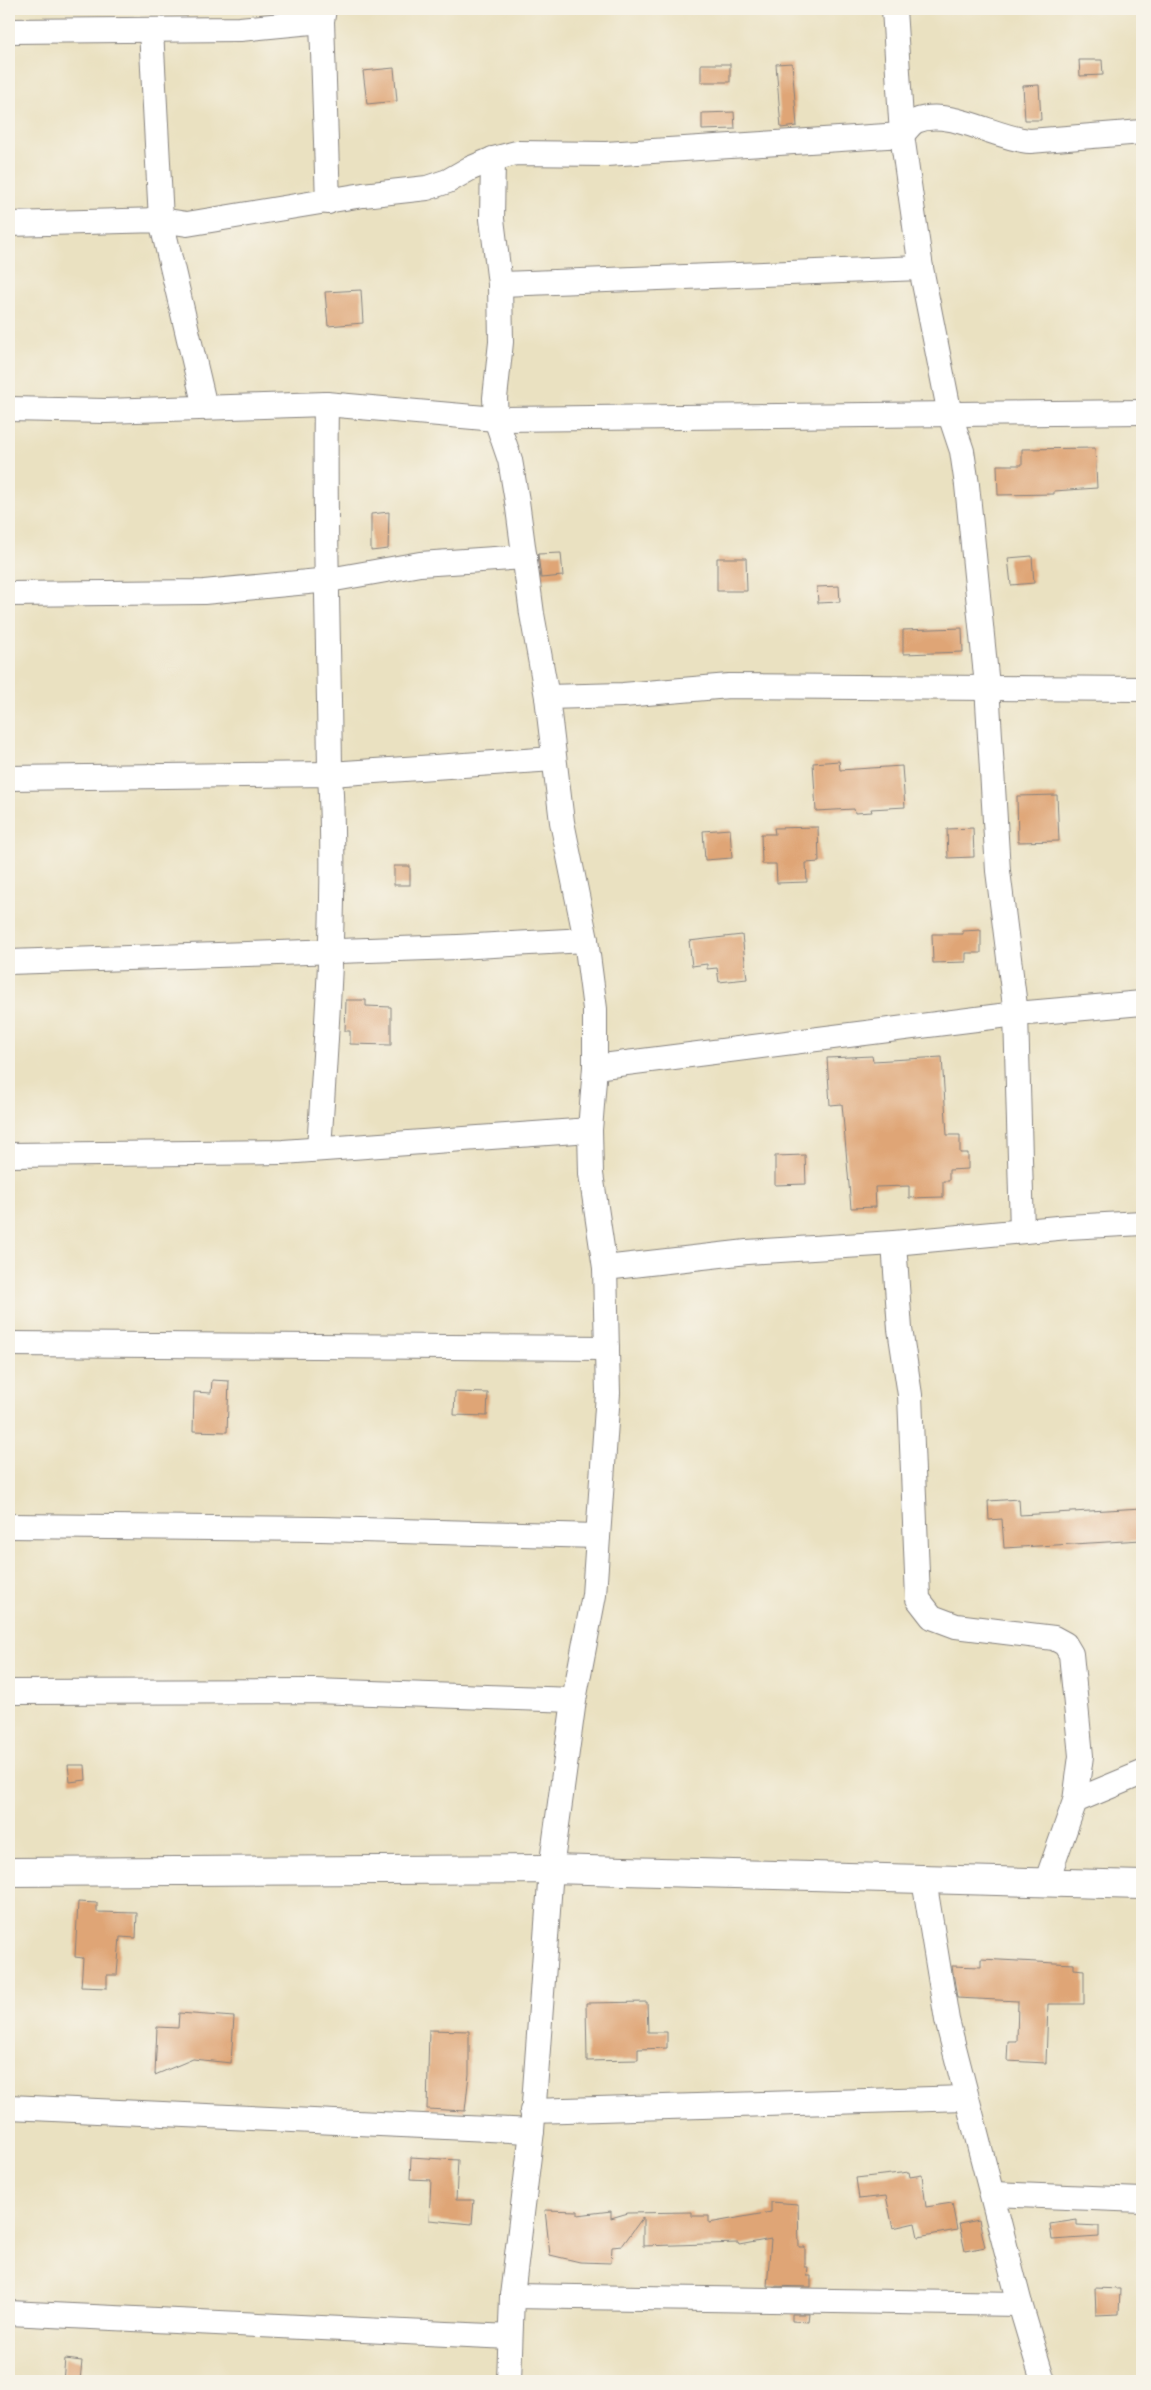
<svg xmlns="http://www.w3.org/2000/svg" width="1151" height="2390" viewBox="0 0 1151 2390" font-family="Cardo,serif">
<style>
.building{fill:#dfa576}
.lines{fill:none;stroke-linecap:round;stroke-linejoin:round}
.minor-casing{stroke:#86827e;stroke-width:26}
.tertiary-casing{stroke:#86827e;stroke-width:30}
.minor{stroke:#fff;stroke-width:24}
.tertiary{stroke:#fff;stroke-width:28}
</style>
<rect width="100%" height="100%" fill="#f7f3e8"/>
<filter id="ink" filterUnits="userSpaceOnUse"><feTurbulence type="fractalNoise" baseFrequency=".02" numOctaves="2"/><feDisplacementMap in="SourceGraphic" scale="10" xChannelSelector="R" yChannelSelector="G"/><feConvolveMatrix kernelMatrix="1 2 1 2 8 2 1 2 1" color-interpolation-filters="sRGB"/></filter>
<filter id="wash" filterUnits="userSpaceOnUse"><feTurbulence type="fractalNoise" baseFrequency=".0096" numOctaves="4" result="noise"/><feDisplacementMap in="SourceGraphic" scale="20" xChannelSelector="R" yChannelSelector="G"/><feGaussianBlur stdDeviation="1.12" result="paint"/><feColorMatrix in="noise" values="0 0 0 0 0 0 0 0 0 0 0 0 0 0 0 0 0 1.4 0 .05"/><feComposite in="paint" operator="in"/></filter>
<g filter="url(#wash)">
<rect width="100%" height="100%" fill="#eae1c1"/>
<g id="blocks">
<g class="building">
<polygon points="1079,60 1102,60 1103,75 1080,76"/>
<polygon points="792,63 797,126 781,128 776,64"/>
<rect x="701" y="64" width="29" height="18"/>
<polygon points="394,68 397,101 367,104 363,71"/>
<polygon points="1039,85 1041,120 1025,120 1023,86"/>
<polygon points="734,112 735,129 702,130 702,113"/>
<polygon points="361,290 363,323 328,326 325,292"/>
<polygon points="1095,448 1097,488 1054,491 1054,494 998,495 997,465 1022,465 1022,449"/>
<polygon points="389,512 388,549 371,551 371,514"/>
<polygon points="561,553 563,576 541,578 538,554"/>
<polygon points="1032,556 1034,583 1011,585 1008,558"/>
<polygon points="717,558 746,558 747,591 717,591"/>
<polygon points="839,586 840,602 818,603 817,587"/>
<polygon points="962,628 963,652 903,654 903,630"/>
<polygon points="839,761 840,770 902,766 905,807 871,809 872,812 855,813 854,809 816,811 813,763"/>
<polygon points="1057,795 1059,841 1018,842 1017,796"/>
<polygon points="818,827 819,862 806,863 807,882 777,883 776,864 762,864 761,834 775,834 774,828"/>
<polygon points="973,828 974,857 948,858 947,829"/>
<polygon points="730,829 732,858 705,860 703,831"/>
<rect x="394" y="866" width="16" height="19"/>
<polygon points="981,930 981,953 966,953 966,962 933,963 932,934 963,934 963,931"/>
<polygon points="742,935 747,979 719,982 717,968 707,969 707,964 692,966 689,941"/>
<polygon points="346,1000 366,1000 366,1006 391,1007 391,1045 350,1044 350,1031 345,1031"/>
<polygon points="872,1056 873,1061 942,1057 947,1135 960,1135 960,1153 968,1153 968,1169 949,1170 949,1181 943,1181 943,1197 909,1198 909,1186 875,1187 876,1207 851,1208 842,1104 830,1105 827,1058"/>
<polygon points="805,1155 806,1184 775,1185 775,1156"/>
<polygon points="212,1380 229,1381 227,1432 193,1431 194,1392 211,1393"/>
<polygon points="455,1392 488,1393 487,1416 454,1415"/>
<polygon points="1019,1499 1020,1515 1142,1508 1142,1540 1004,1548 1002,1519 989,1520 988,1501"/>
<polygon points="68,1765 85,1765 86,1780 70,1782"/>
<polygon points="78,1902 97,1903 97,1912 137,1913 136,1938 120,1937 117,1975 107,1975 107,1988 81,1987 83,1958 75,1957"/>
<polygon points="981,1959 1074,1964 1074,1969 1084,1970 1084,2004 1048,2004 1046,2063 1007,2061 1008,2041 1017,2041 1018,2001 957,1998 952,1966 981,1967"/>
<polygon points="647,2002 648,2032 667,2032 667,2048 638,2049 638,2060 587,2061 586,2003"/>
<polygon points="179,2013 234,2017 231,2063 193,2059 155,2075 157,2027 178,2028"/>
<polygon points="429,2030 469,2031 469,2074 465,2111 427,2109"/>
<polygon points="411,2157 458,2160 456,2200 474,2200 472,2224 429,2220 431,2180 410,2179"/>
<polygon points="909,2172 910,2177 922,2175 926,2207 952,2203 957,2230 918,2237 915,2223 893,2228 886,2196 859,2199 856,2178"/>
<polygon points="771,2202 798,2204 799,2247 805,2247 805,2267 808,2267 807,2276 811,2276 811,2287 767,2286 771,2239 739,2245 738,2243 643,2246 643,2217 622,2246 612,2247 611,2263 580,2262 550,2255 545,2210 578,2211 578,2215 611,2211 611,2218 628,2213 692,2212 692,2216 709,2216 709,2223 771,2212"/>
<polygon points="979,2220 985,2247 965,2251 959,2224"/>
<polygon points="1077,2220 1077,2225 1099,2226 1099,2237 1052,2240 1050,2224"/>
<polygon points="1095,2288 1120,2289 1119,2314 1096,2315"/>
<polygon points="792,2314 810,2314 809,2322 792,2321"/>
<polygon points="65,2359 82,2361 80,2381 63,2381"/>
</g>
</g>
</g>
<g filter="url(#ink)">
<use href="#blocks" fill-opacity="0" stroke="#86827e" stroke-width="1"/>
<g class="lines">
<g class="minor-casing">
<g id="minor">
<polyline points="324,9 322,21 328,202"/>
<polyline points="894,9 902,135"/>
<polyline points="151,30 161,220 187,224 363,195 427,188 448,181 469,169 493,159 516,153 606,154 902,135 921,268 950,415 962,451 967,485 987,686 998,871 1016,1014 1022,1231"/>
<polyline points="9,31 240,29 322,21"/>
<path d="M902,135C906,131 910,124 916,121C948,107 997,139 1030,141L1142,132"/>
<polyline points="493,159 492,219 500,284 501,342 495,398 496,419 510,460 517,501 532,614 547,697 562,822 586,940 595,1009 595,1067 590,1130 591,1174 605,1268 608,1393 594,1595 574,1700 551,1869 532,2131 512,2296 509,2381"/>
<polyline points="9,224 161,220 205,407"/>
<polyline points="500,284 921,268"/>
<path d="M326,404C324,527 329,651 330,774L554,759"/>
<polyline points="9,409 105,411 326,404 496,419 1142,412"/>
<polyline points="9,594 204,592 329,580 420,564 525,557"/>
<polyline points="547,697 623,695 729,686 1142,689"/>
<path d="M9,778L330,774C337,899 327,1024 319,1149"/>
<polyline points="9,962 458,947 586,940"/>
<polyline points="595,1067 1016,1014 1142,1003"/>
<polyline points="9,1155 283,1152 590,1130"/>
<polyline points="894,1243 900,1329 910,1395 918,1599 932,1617 956,1626 1054,1638 1065,1644 1071,1654 1081,1756 1075,1801"/>
<polyline points="605,1268 747,1252 894,1243 1068,1227 1142,1223"/>
<polyline points="9,1344 607,1348"/>
<polyline points="9,1526 321,1529 598,1536"/>
<polyline points="9,1692 314,1691 574,1700"/>
<polyline points="924,1880 947,2020 1020,2304 1043,2381"/>
<polyline points="1046,1883 1075,1801 1142,1773"/>
<polyline points="9,2107 532,2131"/>
<polyline points="532,2111 966,2098"/>
<polyline points="993,2194 1142,2200"/>
<polyline points="512,2296 1020,2304"/>
<polyline points="9,2313 510,2337"/>
</g>
</g>
<g class="tertiary-casing">
<polyline id="tertiary" points="9,1872 551,1869 1142,1885"/>
</g>
<use href="#minor" class="minor"/>
<use href="#tertiary" class="tertiary"/>
</g>
</g>
<rect width="1151" height="2390" fill="none" stroke="#f7f3e8" stroke-width="30"/>
</svg>
